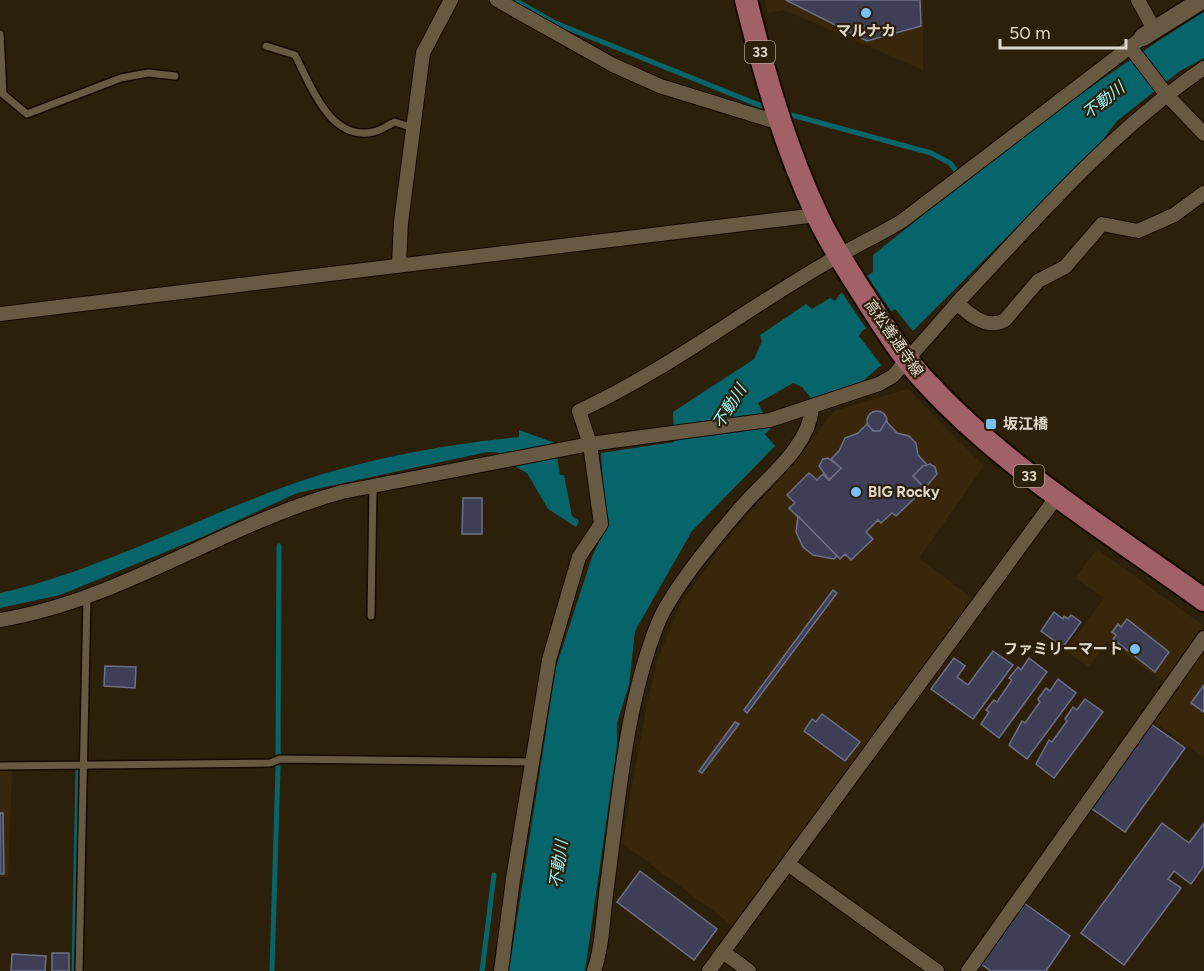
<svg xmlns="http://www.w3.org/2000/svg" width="1204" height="971" viewBox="0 0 1204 971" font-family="Figtree,'Noto Sans JP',sans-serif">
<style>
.built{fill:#38270a}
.water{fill:#06656a}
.pier{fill:#2d200a}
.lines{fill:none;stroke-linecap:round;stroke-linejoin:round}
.stream{stroke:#06656a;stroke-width:5}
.building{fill:#3e3f57;stroke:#6e7089;stroke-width:1.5}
.service-casing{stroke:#150900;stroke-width:10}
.minor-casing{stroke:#150900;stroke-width:16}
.tertiary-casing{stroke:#150900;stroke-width:21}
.primary-casing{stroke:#150900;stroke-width:26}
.service{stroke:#685943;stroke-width:7}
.minor{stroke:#685943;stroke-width:14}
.tertiary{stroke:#685943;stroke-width:18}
.primary{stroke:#a26167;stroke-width:22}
.poi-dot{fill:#76c0f7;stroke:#2d200a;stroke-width:2}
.labels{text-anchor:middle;stroke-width:4.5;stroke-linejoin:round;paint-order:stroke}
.shield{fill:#2d200a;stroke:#aaa191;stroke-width:1.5}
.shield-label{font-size:14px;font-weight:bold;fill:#e0d8cb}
.poi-label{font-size:15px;font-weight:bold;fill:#e0d8cb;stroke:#2d200a;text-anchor:start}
.street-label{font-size:15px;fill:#e0d8cb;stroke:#2d200a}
.water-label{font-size:16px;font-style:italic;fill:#91f5fc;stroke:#2d200a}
</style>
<rect width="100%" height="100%" fill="#2d200a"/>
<g class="built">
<polygon points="765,0 923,0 923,70 784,10 768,13"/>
<polygon points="908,389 984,466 919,558 973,599 732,925 622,843 646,708 658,658 682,602 728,538 796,460 834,411"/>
<polygon points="1097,549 1204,626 1164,682 1107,642 1089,667 1066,651 1104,598 1075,578"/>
<polygon points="1204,650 1204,758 1153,721"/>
<polygon points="12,770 8,877 0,877 0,771"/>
</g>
<g class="water">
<path d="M1204,12V58L1180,71L1117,121L1098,146L913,331L895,309L862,331L859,336L881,365L863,381L811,398L802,387L793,383L758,403L771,428L765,434L775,446L692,531L635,631L629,685L617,723V746L585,971H509L556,667L592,557L606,528L601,453L674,442L673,412L754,359L762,341L760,335L806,304L812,309L830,298L835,301L839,295L873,272V255C979,170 1088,83 1204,12Z"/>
<path d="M519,430L555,443L560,475H564L572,516L579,521L576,527L548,509L527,473L516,467L505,453L487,452L297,493L202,537L60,595L0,608V593C102,570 196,518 295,483C364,459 446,444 519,437Z"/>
</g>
<polygon class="pier" points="865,273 893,314 868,331 840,290"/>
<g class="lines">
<g class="stream">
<polyline points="515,0 553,22 769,109"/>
<polyline points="784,113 931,153 950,163 959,175"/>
<polyline points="278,754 279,546"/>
<polyline points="74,971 78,771"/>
<polyline points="272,971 278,767"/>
<polyline points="482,971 494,875"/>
</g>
</g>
<g class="building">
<polygon points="786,0 920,0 921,26 867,41"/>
<circle cx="877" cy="421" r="10"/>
<polygon points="886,421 897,433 909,436 916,443 918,455 927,465 913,476 925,488 896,516 892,513 881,523 878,520 866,532 873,539 851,560 845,554 840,559 789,508 795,503 787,495 809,473 817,480 823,474 829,480 841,468 831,459 839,451 845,438 858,433 867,424 873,431 880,431"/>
<polygon points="828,458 841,468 829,480 819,466 823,459"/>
<polygon points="930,464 935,467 937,474 925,488 913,476 923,466"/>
<polygon points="463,498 482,498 482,534 462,534"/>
<polygon points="798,516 837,556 834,559 813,555 803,547 796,532"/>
<polygon points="833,590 837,593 747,713 744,710"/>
<polygon points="1054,612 1063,619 1064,616 1068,619 1071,615 1081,622 1063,647 1041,631"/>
<polygon points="1127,619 1169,652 1155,672 1113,639 1116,635 1112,632 1118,624 1121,627"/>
<polygon points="993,651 1013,665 973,719 931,689 954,658 965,666 957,677 968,685"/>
<polygon points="1029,658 1047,672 999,738 981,724 989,712 986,710 994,700 997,702 1012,680 1009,678 1018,667 1021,670"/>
<polygon points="105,666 136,667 135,688 104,686"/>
<polygon points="1058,679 1076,693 1027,759 1009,745 1022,721 1025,723 1040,702 1038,699 1046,688 1050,691"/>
<polygon points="1204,685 1204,712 1191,703"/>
<polygon points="1085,699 1103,712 1054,778 1036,764 1049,740 1052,742 1067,721 1065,719 1073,707 1077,710"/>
<polygon points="822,714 860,742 845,761 804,731 812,719 816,722"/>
<polygon points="735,722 739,724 702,773 699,771"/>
<polygon points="1151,724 1185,748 1125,832 1091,808"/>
<polygon points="0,813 3,813 4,874 0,874"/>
<polygon points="1162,823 1189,843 1204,823 1204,866 1191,884 1174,871 1168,879 1181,888 1124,965 1081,933"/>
<polygon points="640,871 717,929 694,960 617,902"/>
<polygon points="1024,903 1070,936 1046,971 991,971 981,964"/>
<rect x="52" y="953" width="17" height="18"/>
<polygon points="12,954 46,956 45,971 11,971"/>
</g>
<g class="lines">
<g class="service-casing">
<g id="service">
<polyline points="0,34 3,94 27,114 121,78 148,73 175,76"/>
<path d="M266,46L295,55C310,84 330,142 373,132C380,131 388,125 395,122L413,128"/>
<polyline points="371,616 373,486"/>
<polyline points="0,766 270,763 280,759 531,762"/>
<polyline points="79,971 87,598"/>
</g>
</g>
<g class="minor-casing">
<g id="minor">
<polyline points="497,0 613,65 660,86 780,123"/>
<polyline points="1138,0 1154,29"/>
<polyline points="1130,47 1166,94 1204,134"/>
<polyline points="399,264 401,222 423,53 451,0"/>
<path d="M957,303C1035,220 1109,133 1204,68"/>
<polyline points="0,314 817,215"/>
<path d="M0,620C122,600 224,524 342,492L590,444L770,420L879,384L893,376L957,303C970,315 987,330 1005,320L1038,281L1065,267L1102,224L1138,231L1174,215L1204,193"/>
<polyline points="788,864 937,971"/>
<polyline points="723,952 749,971"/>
<path d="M501,971L513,879L549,660L579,557L601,524L590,444L579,411C667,370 743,311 826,263C851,248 877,236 902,221L1143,37"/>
<path d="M594,971C603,945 603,913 607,886C619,799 625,706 658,623C672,589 720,531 746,502C770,475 809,446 812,408"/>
<polyline points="709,971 1058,495"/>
<polyline points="968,971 1204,638"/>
</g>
</g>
<g class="tertiary-casing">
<polyline id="tertiary" points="1143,37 1202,0"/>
</g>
<g class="primary-casing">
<path id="primary" d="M746,0C764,73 785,147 817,215C832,247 851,275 870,305C887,331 904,359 926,382C1006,469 1109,531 1204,600"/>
</g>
<use href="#service" class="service"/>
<use href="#minor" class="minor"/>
<use href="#tertiary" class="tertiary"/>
<use href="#primary" class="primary"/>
</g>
<g class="poi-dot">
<circle cx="866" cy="13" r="6"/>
<rect x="985" y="418" width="12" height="12" rx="3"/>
<circle cx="856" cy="492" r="6"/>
<circle cx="1135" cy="649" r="6"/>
</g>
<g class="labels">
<g class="shield">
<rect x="745" y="41" width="30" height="22" rx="4.5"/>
<rect x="1014" y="465" width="30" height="22" rx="4.5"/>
</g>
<g class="shield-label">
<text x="760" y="57">33</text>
<text x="1029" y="481">33</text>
</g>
<g class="poi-label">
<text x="866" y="36" text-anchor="middle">マルナカ</text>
<text x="1003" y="429">坂江橋</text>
<text x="868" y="497">BIG Rocky</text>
<text x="1123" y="654" text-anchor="end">ファミリーマート</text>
</g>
<g class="street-label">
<text transform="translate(894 338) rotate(55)" y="5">高松善通寺線</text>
</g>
<g class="water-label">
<text transform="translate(1103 100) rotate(-38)" y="6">不動川</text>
<text transform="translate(729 406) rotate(-58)" y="6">不動川</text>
<text transform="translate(558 864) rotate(-82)" y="6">不動川</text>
</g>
</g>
<path d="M1000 39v9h126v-9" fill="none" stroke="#e0d8cb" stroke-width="3"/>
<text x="1009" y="39" font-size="18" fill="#e0d8cb" stroke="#2d200a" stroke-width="4.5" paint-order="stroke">50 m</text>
</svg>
